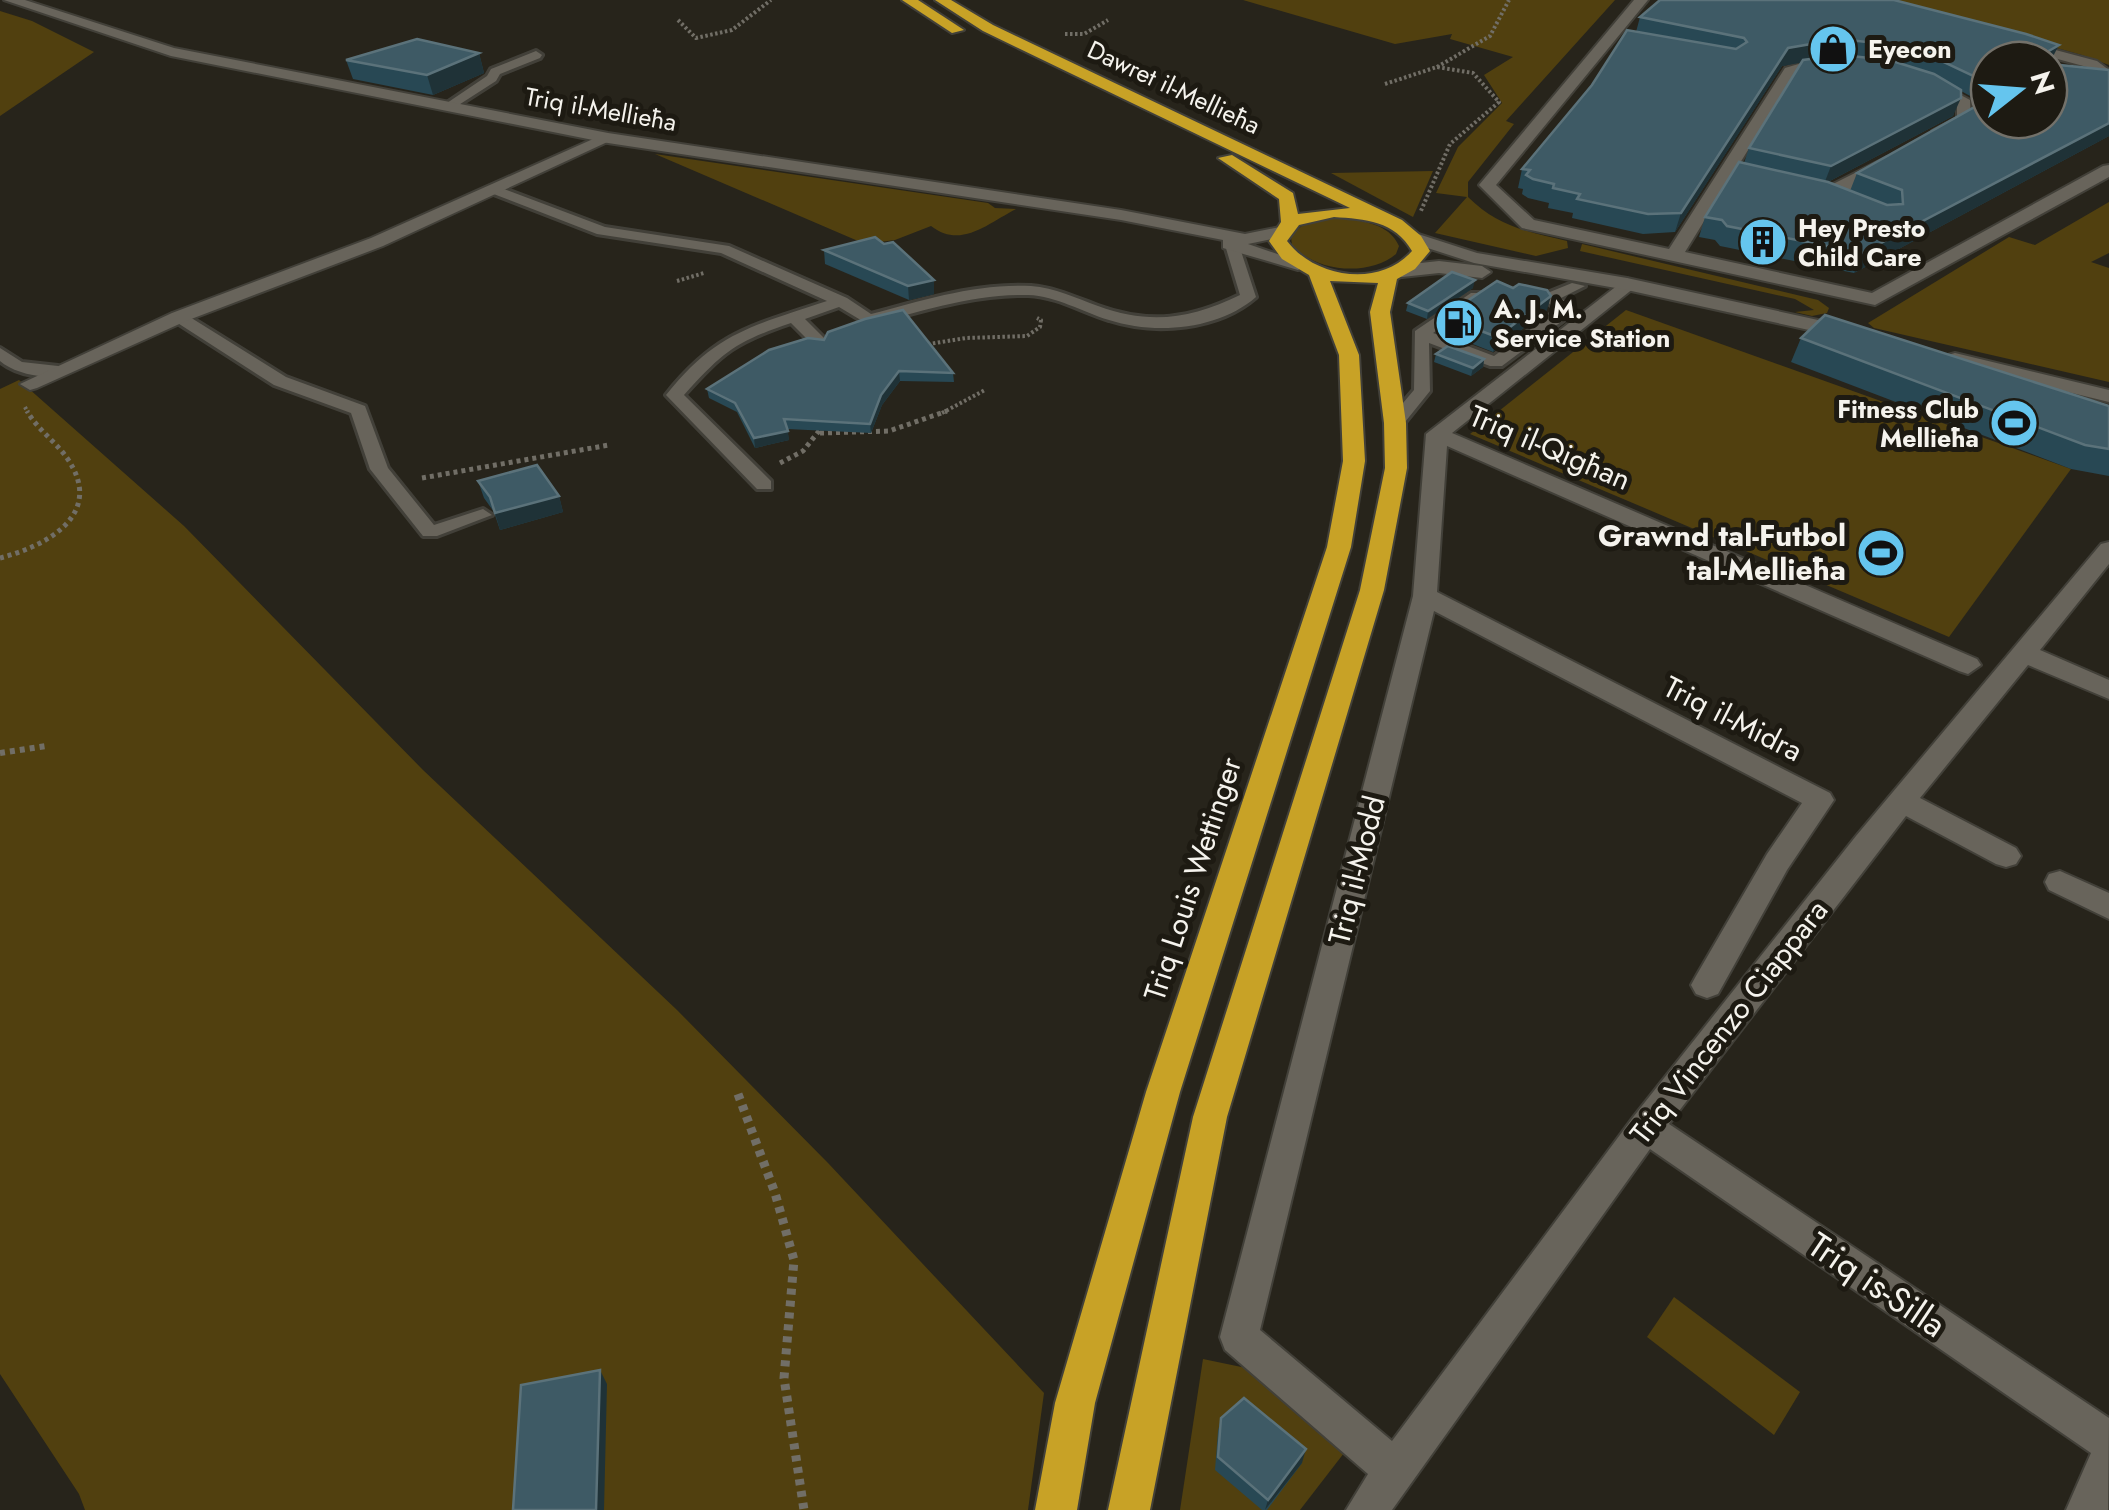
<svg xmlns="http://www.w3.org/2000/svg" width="2109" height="1510" viewBox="0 0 2109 1510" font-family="Jost,sans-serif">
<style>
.green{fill:#51400f}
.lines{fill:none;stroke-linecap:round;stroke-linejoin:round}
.service-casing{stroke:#424039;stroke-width:6}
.minor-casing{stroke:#424039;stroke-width:4}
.tertiary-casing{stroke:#424039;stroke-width:4}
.secondary-casing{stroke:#424039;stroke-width:4}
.trunk-casing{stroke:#424039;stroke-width:4}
.path-far3{stroke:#716e66;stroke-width:4;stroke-dasharray:2.5 2.5;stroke-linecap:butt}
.path-far2{stroke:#716e66;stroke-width:5;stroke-dasharray:4 4;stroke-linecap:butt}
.path-far1{stroke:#716e66;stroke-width:6;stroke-dasharray:5 5;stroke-linecap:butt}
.path{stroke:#716e66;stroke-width:9;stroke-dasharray:6 6;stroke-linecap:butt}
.service{fill:#68645b;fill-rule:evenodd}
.minor{fill:#68645b;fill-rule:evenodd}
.tertiary{fill:#68645b;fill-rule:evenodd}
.secondary{fill:#68645b;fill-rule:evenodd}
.trunk{fill:#c8a226;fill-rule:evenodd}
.wall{fill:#284854;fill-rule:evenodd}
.shaded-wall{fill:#1f3237}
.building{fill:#3e5a65;stroke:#5b727a;stroke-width:2.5}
.labels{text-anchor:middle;stroke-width:10;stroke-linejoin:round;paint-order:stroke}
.far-poi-label{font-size:25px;font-weight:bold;fill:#f5f3ed;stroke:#1d1a12;text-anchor:start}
.far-street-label{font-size:25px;fill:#f5f3ed;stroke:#1d1a12}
.street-label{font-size:30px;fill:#f5f3ed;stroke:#1d1a12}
.poi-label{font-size:30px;font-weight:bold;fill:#f5f3ed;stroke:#1d1a12;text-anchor:end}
.near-street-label{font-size:35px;fill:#f5f3ed;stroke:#1d1a12}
</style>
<rect width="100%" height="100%" fill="#27241b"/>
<g class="green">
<path d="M1243,0H1615L1506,121L1514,124L1468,182V197C1497,226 1528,232 1567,241L1568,248L1536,256L1435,233L1467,197L1436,193L1458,147L1502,103L1484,75L1513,57L1450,39L1452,34L1395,44Z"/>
<polygon points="1881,0 2109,0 2109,65 2082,55"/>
<polygon points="0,11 32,21 94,52 0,116"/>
<path d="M655,154L988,203L995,208L1016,209C987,224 961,249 931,226L895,240L865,244Z"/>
<polygon points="1433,171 1413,217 1331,173"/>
<polygon points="2109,202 2109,253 2091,262 2109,268 2109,382 1874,328 1868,323 2009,237 2035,245"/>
<path d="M1340,218C1362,221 1389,223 1399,246L1396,254C1369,277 1315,272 1292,245L1291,237C1302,220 1321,219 1340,218Z"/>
<polygon points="1582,244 1818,300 1829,308 1827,313 1812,316 1795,312 1814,310 1795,299 1580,251"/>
<polygon points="1626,310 2071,469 1949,637 1470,434"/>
<polygon points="19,380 184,526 423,770 677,1010 828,1163 1044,1393 1028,1510 85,1510 79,1494 0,1374 0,389"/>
<polygon points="1674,1297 1800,1392 1774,1435 1647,1337"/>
<polygon points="1203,1359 1251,1369 1344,1453 1300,1510 1180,1510"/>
</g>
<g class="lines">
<g class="service-casing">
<g id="service">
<polygon points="536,51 542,55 540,58 500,74 496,81 454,108 444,105 487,76 491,69"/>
<path d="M496,186L605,227L729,246L847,298L871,314C924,300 977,283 1031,286C1055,288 1076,298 1098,306C1150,325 1191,319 1240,295L1225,245L1232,241L1239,245L1256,297C1218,330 1155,335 1109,320C1082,312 1057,296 1028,295C973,294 922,311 869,325L839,307L805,319L825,339V345H813L791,323C735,342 724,351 684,395L771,481V489H757L666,395C717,331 753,326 827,301L721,253L597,234L491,193L489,190Z"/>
<polygon points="1572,283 1585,286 1561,298 1573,307 1573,313 1502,366 1490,366 1429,343 1430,391 1401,427 1389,427 1386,423 1414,390 1415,331 1471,293 1481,293 1481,299 1433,333 1494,356 1557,310 1545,300 1545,294"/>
<polygon points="173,314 185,314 286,377 365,406 388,468 434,525 483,509 492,515 437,536 423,536 370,469 351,413 274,385 173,320"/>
<path d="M0,348L22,362L58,366L66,371C50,382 15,374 0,361Z"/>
</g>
</g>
<g class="minor-casing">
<g id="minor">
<polygon points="1634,0 1648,0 1496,185 1534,220 1669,249 1785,68 1819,58 1843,63 1795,74 1685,252 1872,293 2103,166 2109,165 2109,177 1875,305 1522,228 1479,185"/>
<polygon points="2022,41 2097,61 2109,70 2109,81 2087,67 2017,48 2015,45"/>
<polygon points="1927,77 1970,100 1971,123 1944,137 1932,137 1932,131 1957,118 1957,105 1922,84 1920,81"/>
<polygon points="602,135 616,138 383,246 186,321 37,388 30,390 20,384 172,313 371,238"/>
<path d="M1887,157L1895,162L1893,165C1865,180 1830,211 1801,190L1809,185L1825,188Z"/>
<polygon points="1627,278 1636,284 1634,288 1452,433 1977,659 1981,665 1968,674 1959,671 1447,446 1437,592 1830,793 1834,800 1787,870 1718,994 1707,998 1696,994 1691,985 1696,976 1767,854 1802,803 1434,611 1260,1330 1392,1441 1634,1116 1856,836 2101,544 2109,542 2109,564 2040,650 2109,680 2109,699 2028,665 1920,798 2016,848 2021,856 2016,864 2006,867 1996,864 1906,816 1669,1124 2109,1418 2108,1510 2066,1510 2091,1453 1650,1149 1392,1510 1346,1510 1368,1474 1225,1350 1220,1337 1413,596 1426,434"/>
<polygon points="2060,871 2109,893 2109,919 2049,890 2045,882 2049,874"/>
</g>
</g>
<g class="tertiary-casing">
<g id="tertiary">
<polygon points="1415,233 1477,253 1627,278 1850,327 1860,333 1850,339 1627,290 1474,263 1409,242 1409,234"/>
<polygon points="1439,261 1482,266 1491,272 1482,278 1439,273 1402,277 1393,271 1402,265"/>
<polygon points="1955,353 2109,390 2109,402 1948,363 1948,355"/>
</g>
</g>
<g class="secondary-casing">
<polygon id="secondary" points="4,0 25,0 174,48 608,133 1121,210 1245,234 1280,227 1289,232 1286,236 1248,244 1307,264 1298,270 1223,248 1223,240 1121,220 608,143 171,56"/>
</g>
<g class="trunk-casing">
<g id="trunk">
<polygon points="902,0 918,0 964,30 952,33"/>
<path d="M935,0H951L993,25L1402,220L1421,236L1430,251L1415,269L1397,279L1390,312L1406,423L1407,468L1384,590L1227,1117L1150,1510H1108L1193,1117L1360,590L1385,468L1384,423L1370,312L1378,283L1330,281L1359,355L1365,461L1351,547L1180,1092L1095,1403L1077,1510H1035L1055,1403L1146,1092L1327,547L1343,461L1339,355L1309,275L1282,259L1269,241L1281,222L1279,199L1218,158L1232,155L1293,193L1298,214L1350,208L983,31ZM1334,217C1365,219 1395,221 1412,251C1380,288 1315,278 1287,241L1299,225Z"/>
</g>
</g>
<g class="path-far3">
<polyline points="678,20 696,38 732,30 771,0"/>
<polyline points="1065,34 1084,34 1108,20"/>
<polyline points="1437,67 1490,36 1509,0"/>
<polyline points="1385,84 1437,67 1473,73 1499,102 1450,144 1420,213"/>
<polyline points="677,281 704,273"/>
<polyline points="923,345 966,338 1027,336 1040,327 1041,320 1037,318"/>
<polyline points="25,407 28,413"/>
<polyline points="942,413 985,390"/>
</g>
<g class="path-far2">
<polyline points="820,433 889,431 947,411"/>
<polyline points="780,463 803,451 823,426"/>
<polyline points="422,478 609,445"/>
<path d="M0,558C47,546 106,514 67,458C55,441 37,429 27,411"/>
</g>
<polyline class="path-far1" points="0,753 46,746"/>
<polyline class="path" points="738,1094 775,1193 794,1260 784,1378 804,1510"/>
<use href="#service" class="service"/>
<use href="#minor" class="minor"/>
<use href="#tertiary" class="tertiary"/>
<use href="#secondary" class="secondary"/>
<use href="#trunk" class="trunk"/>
</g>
<g class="wall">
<path d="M1640,17L2051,62L1989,60L2109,70V136L1854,273L1720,246L1715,240L1699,237L1705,217L1744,163L1749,148L1802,62L1782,66L1675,232L1643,234L1572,218L1573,213L1548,208L1549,203L1528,198L1522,194L1523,189L1518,188L1522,169L1636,32ZM1961,91L1972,97L1974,107L1857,173L1850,191L1828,182L1953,116Z"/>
<polygon points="479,53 484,73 433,95 353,79 346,60"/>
<polygon points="824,250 934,280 934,294 909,300 825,264"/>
<polygon points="1473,288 1427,319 1406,311 1408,303"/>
<polygon points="1547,310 1493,352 1465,341 1466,338 1462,336 1463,333 1448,327 1451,312"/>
<polygon points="1801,338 2109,406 2109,476 2071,469 1791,362"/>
<polygon points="769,350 953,373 954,382 900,381 882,405 871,433 787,429 789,440 755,448 737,412 709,398 707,389"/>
<polygon points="1436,354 1484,359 1483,367 1471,376 1434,362"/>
<polygon points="478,481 559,496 563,512 500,530 494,512 484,498"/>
<polygon points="1221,1418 1302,1463 1267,1510 1262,1510 1215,1470 1218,1431"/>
</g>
<g class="shaded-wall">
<polygon points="1840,39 1833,57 1782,66 1675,232 1681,213 1788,48"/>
<polygon points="2059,45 2049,64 2049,60 2033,60"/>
<polygon points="479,53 484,73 433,95 427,75"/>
<polygon points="1961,98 1953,116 1824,184 1831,166"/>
<polygon points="2109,123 2109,136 1854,273 1862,253"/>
<polygon points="934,280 934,294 909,300 908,286"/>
<polygon points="1475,280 1473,288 1427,319 1428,311"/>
<polygon points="1551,296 1547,310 1493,352 1497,337"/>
<polygon points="1484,359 1483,367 1471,376 1473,368"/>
<polygon points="899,371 900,381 882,405 871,433 870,424 881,395"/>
<polygon points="788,431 789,440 755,448 754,438"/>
<polygon points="559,496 563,512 500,530 495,513"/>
<polygon points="600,1370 607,1384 604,1510 596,1510"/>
<polygon points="1306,1449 1302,1463 1265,1510 1268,1500"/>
</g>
<g class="building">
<polygon points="1660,0 1894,0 2026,34 2059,45 2033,60 1989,60 1989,120 2049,120 2049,64 2109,70 2109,123 1862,253 1727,226 1722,220 1705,217 1739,162 1828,182 1887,205 1903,204 1902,190 1857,173 1985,101 1980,79 1912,47 1840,39 1788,48 1681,213 1648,214 1577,199 1580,194 1553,188 1554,184 1533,179 1526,175 1530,170 1522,169 1592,85 1627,30 1736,49 1747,42 1744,38 1640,17"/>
<polygon points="417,39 479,53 427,75 346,60"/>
<polygon points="1841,55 1889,60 1934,74 1961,90 1961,98 1831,166 1749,148 1803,60"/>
<polygon points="875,237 884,244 893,242 934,280 908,286 824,250"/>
<polygon points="1452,272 1475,280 1428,311 1408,303"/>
<polygon points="1497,281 1513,288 1519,284 1547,290 1551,296 1497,337 1468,326 1472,324 1465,322 1470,319 1451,312"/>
<polygon points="903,310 953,373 899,371 881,395 870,424 784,419 788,431 754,438 735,403 707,389 769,350 808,338 824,340 828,332 865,319"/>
<polygon points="1825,315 2109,406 2109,449 2085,445 1801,338"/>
<polygon points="1448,346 1484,359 1473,368 1436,354"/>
<polygon points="537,465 559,496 495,513 490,497 478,481"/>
<polygon points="600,1370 596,1510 513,1510 521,1385"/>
<polygon points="1244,1398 1306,1449 1268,1500 1218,1457 1221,1418"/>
</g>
<defs>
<g id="shop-disc" transform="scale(2.5)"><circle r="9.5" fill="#65c5ee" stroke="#1d1a12"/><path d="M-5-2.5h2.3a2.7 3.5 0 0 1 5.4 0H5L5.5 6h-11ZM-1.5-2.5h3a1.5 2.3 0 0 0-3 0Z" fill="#111"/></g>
<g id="building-disc" transform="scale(2.5)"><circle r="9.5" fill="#65c5ee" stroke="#1d1a12"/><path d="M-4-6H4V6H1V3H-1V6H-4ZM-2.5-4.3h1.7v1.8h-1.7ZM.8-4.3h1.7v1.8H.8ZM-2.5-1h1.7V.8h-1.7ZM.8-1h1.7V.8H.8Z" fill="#111"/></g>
<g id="fuel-disc" transform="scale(2.5)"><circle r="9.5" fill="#65c5ee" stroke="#1d1a12"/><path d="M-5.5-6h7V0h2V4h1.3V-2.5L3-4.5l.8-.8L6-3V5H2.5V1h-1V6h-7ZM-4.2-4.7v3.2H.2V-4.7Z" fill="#111"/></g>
<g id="stadium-disc" transform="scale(2.5)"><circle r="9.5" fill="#65c5ee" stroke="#1d1a12"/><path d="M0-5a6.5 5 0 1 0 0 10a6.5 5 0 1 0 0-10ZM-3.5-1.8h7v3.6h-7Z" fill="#111"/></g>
</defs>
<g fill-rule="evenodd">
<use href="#shop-disc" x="1833" y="49"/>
<use href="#building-disc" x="1763" y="242"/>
<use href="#fuel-disc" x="1459" y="323"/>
<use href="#stadium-disc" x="2014" y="423"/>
<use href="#stadium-disc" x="1881" y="553"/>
</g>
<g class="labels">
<g class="far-poi-label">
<text x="1868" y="58">Eyecon</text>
<text x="1798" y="237">Hey Presto<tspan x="1798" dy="29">Child Care</tspan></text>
<text x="1494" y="318">A. J. M.<tspan x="1494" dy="29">Service Station</tspan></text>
<text x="1979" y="418" text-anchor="end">Fitness Club<tspan x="1979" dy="29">Mellieħa</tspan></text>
</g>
<g class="far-street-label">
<text transform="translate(1174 87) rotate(25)" y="9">Dawret il-Mellieħa</text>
<text transform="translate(601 109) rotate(10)" y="9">Triq il-Mellieħa</text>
</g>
<g class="street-label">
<text transform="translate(1550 448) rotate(23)" y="10">Triq il-Qigħan</text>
<text transform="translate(1733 719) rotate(27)" y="10">Triq il-Midra</text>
<text transform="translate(1357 870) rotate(-76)" y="10">Triq il-Modd</text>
<text transform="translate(1193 879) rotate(-72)" y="10">Triq Louis Wettinger</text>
<text transform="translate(1729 1022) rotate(-52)" y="10">Triq Vincenzo Ciappara</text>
</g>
<g class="poi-label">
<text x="1846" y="546">Grawnd tal-Futbol<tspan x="1846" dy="34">tal-Mellieħa</tspan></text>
</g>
<g class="near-street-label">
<text transform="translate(1877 1285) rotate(34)" y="12">Triq is-Silla</text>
</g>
</g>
<g transform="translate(2019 90) rotate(73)"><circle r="48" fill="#1d1a12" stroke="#73716a" stroke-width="2.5"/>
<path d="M0-8L18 38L0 25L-18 38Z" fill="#65c5ee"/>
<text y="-15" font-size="28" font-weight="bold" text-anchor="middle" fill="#f5f3ed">N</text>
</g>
</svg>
